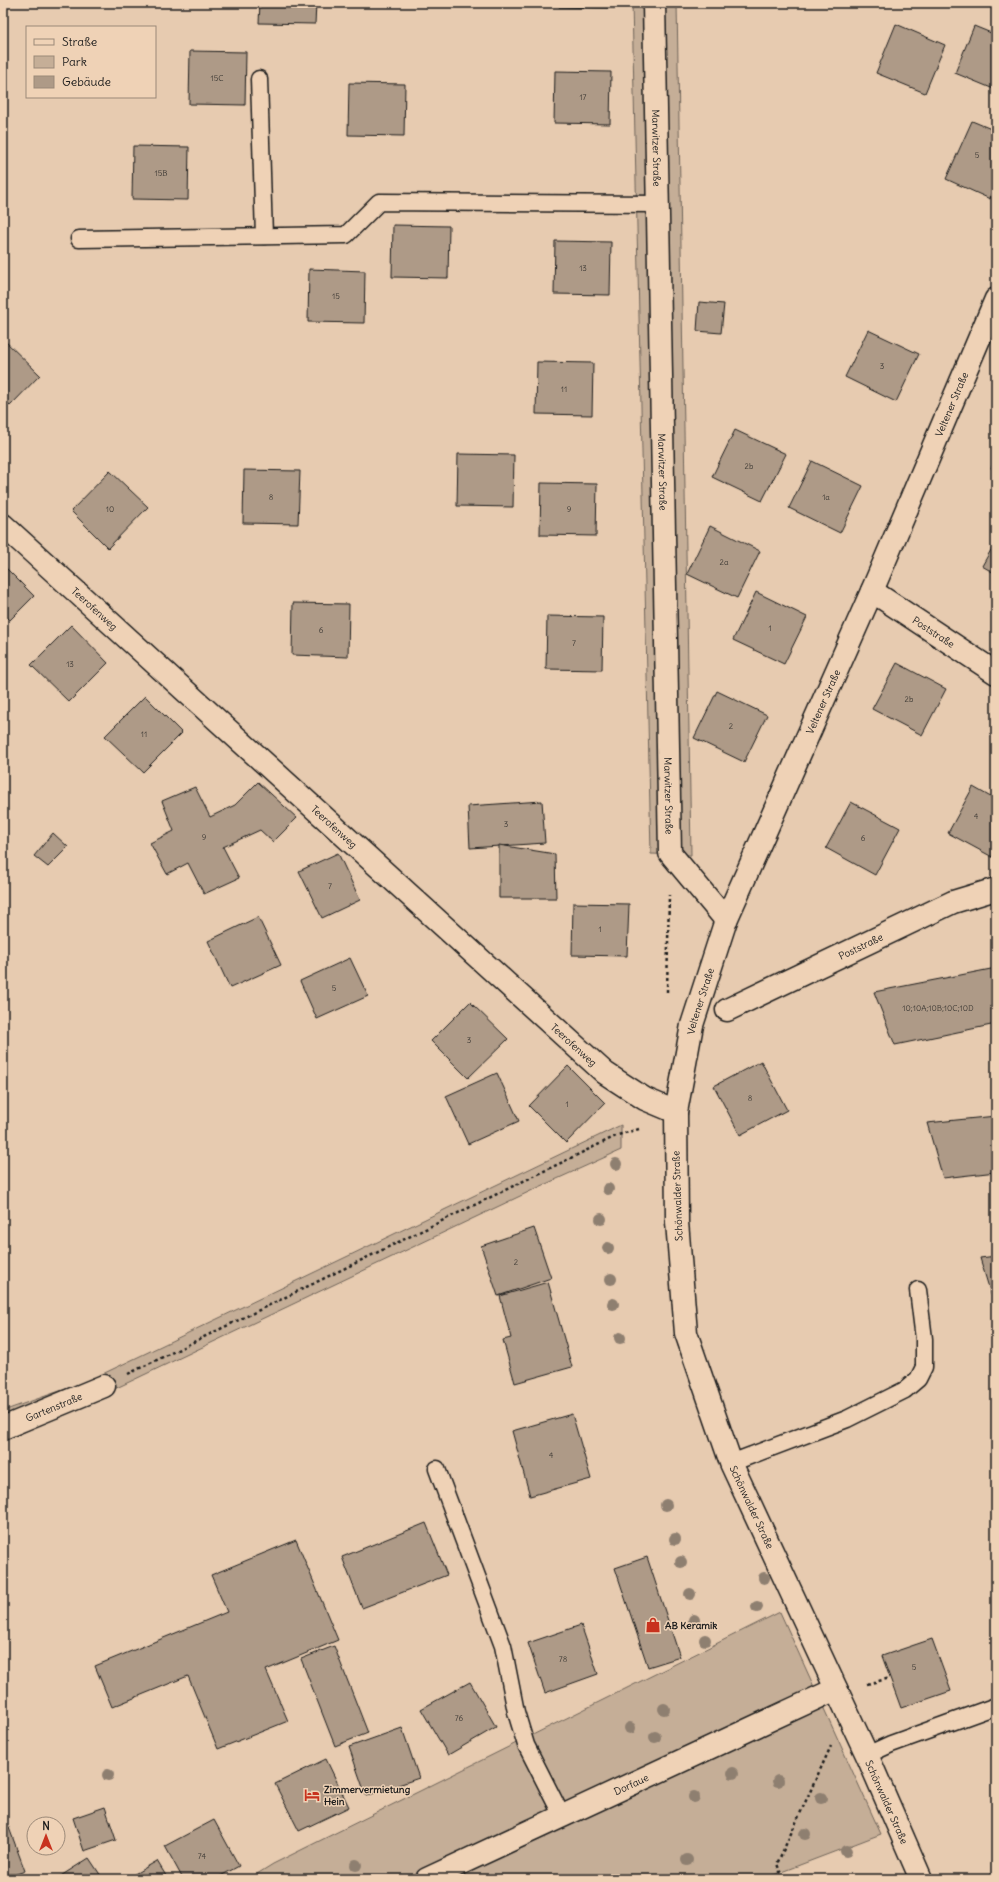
<svg xmlns="http://www.w3.org/2000/svg" width="999" height="1882" viewBox="0 0 999 1882" font-family="Delius,sans-serif">
<style>
.green{fill:#c5ae97;stroke:#70655a}
.building{fill:#ae9a87;stroke:#1c1c1c}
.lines{fill:none;stroke-linecap:round;stroke-linejoin:round}
.service-casing{stroke:#1c1c1c;stroke-width:19}
.minor-casing{stroke:#1c1c1c;stroke-width:25}
.tertiary-casing{stroke:#1c1c1c;stroke-width:25}
.secondary-casing{stroke:#1c1c1c;stroke-width:25}
.path{stroke:#1c1c1c;stroke-width:2.5;stroke-dasharray:3 3;stroke-linecap:butt}
.service{stroke:#efd2b6;stroke-width:16}
.minor{stroke:#efd2b6;stroke-width:22}
.tertiary{stroke:#efd2b6;stroke-width:22}
.secondary{stroke:#efd2b6;stroke-width:22}
.tree{fill:#8e7f70}
.labels{text-anchor:middle;stroke-width:3;stroke-linejoin:round;paint-order:stroke}
.number-label{font-size:8px;fill:#403c37}
.street-label{font-size:10px;fill:#1c1c1c;stroke:#efd2b6}
.poi-label{font-size:10px;font-weight:bold;fill:#1c1c1c;stroke:#efd2b6;text-anchor:start}
</style>
<rect width="100%" height="100%" fill="#e7cbb0"/>
<filter id="ink" filterUnits="userSpaceOnUse"><feTurbulence type="fractalNoise" baseFrequency=".025" numOctaves="2"/><feDisplacementMap in="SourceGraphic" scale="8" xChannelSelector="R" yChannelSelector="G"/><feConvolveMatrix kernelMatrix="1 2 1 2 8 2 1 2 1" color-interpolation-filters="sRGB"/></filter>
<g filter="url(#ink)">
<g class="green">
<polygon points="632,3 677,3 691,855 651,854"/>
<polygon points="621,1125 621,1150 537,1188 3,1442 3,1411 88,1381"/>
<polygon points="780,1612 881,1834 763,1879 249,1879 273,1864"/>
</g>
<g class="building">
<polygon points="260,3 316,3 315,24 259,23"/>
<polygon points="559,3 615,3 615,8 559,7"/>
<polygon points="896,24 945,45 925,93 876,73"/>
<polygon points="974,26 996,35 996,90 955,73"/>
<polygon points="190,51 246,52 245,105 189,104"/>
<polygon points="555,71 611,72 610,124 554,123"/>
<polygon points="349,83 405,84 404,136 348,135"/>
<polygon points="972,121 996,131 996,185 990,199 946,179"/>
<polygon points="133,146 189,147 188,200 132,199"/>
<polygon points="393,225 449,226 448,278 392,277"/>
<polygon points="555,241 611,242 610,295 554,294"/>
<polygon points="309,269 365,271 364,323 308,322"/>
<polygon points="699,302 724,304 721,333 697,331"/>
<polygon points="868,330 919,354 896,402 845,377"/>
<polygon points="3,339 40,375 10,406 3,399"/>
<polygon points="537,362 593,363 592,415 536,414"/>
<polygon points="735,430 786,454 762,501 712,477"/>
<polygon points="458,454 514,455 513,507 457,506"/>
<polygon points="996,459 996,471 991,468"/>
<polygon points="812,461 863,486 840,533 789,508"/>
<polygon points="244,470 300,471 298,524 243,523"/>
<polygon points="110,471 148,507 108,548 71,511"/>
<polygon points="541,483 597,484 596,536 540,535"/>
<polygon points="710,526 760,551 737,598 687,574"/>
<polygon points="996,541 996,574 982,566"/>
<polygon points="3,565 34,596 10,620 3,613"/>
<polygon points="756,592 807,617 784,664 733,640"/>
<polygon points="293,603 349,604 348,657 292,655"/>
<polygon points="547,616 603,617 602,670 546,669"/>
<polygon points="71,625 108,663 69,702 31,665"/>
<polygon points="897,663 946,689 922,735 872,709"/>
<polygon points="717,691 767,715 744,762 694,738"/>
<polygon points="145,696 182,733 143,772 105,736"/>
<polygon points="258,782 297,818 273,842 260,830 223,847 239,878 204,894 188,863 167,874 150,843 174,831 162,801 195,787 210,817 235,805"/>
<polygon points="973,787 996,800 996,859 948,833"/>
<polygon points="542,801 545,843 470,848 468,806"/>
<polygon points="851,802 900,828 875,875 826,848"/>
<polygon points="53,833 68,847 48,867 34,856"/>
<polygon points="499,845 555,854 556,898 499,898"/>
<polygon points="338,853 360,900 322,918 299,871"/>
<polygon points="573,903 629,904 627,956 572,955"/>
<polygon points="258,917 281,965 230,988 208,941"/>
<polygon points="350,958 368,996 317,1019 300,981"/>
<polygon points="996,968 996,1024 895,1045 874,992"/>
<polygon points="470,1002 508,1039 468,1078 431,1041"/>
<polygon points="761,1061 787,1110 740,1135 714,1086"/>
<polygon points="568,1066 605,1103 566,1143 529,1106"/>
<polygon points="497,1073 519,1121 468,1144 446,1096"/>
<polygon points="996,1116 996,1172 943,1178 927,1123"/>
<polygon points="534,1228 551,1278 498,1296 481,1246"/>
<polygon points="996,1256 996,1311 980,1258"/>
<polygon points="548,1282 572,1367 515,1383 503,1340 511,1338 500,1296"/>
<polygon points="572,1414 591,1479 530,1496 512,1431"/>
<polygon points="426,1523 447,1575 362,1608 342,1557"/>
<polygon points="296,1540 338,1640 266,1670 288,1721 218,1749 188,1676 112,1707 95,1666 227,1612 211,1575"/>
<polygon points="647,1557 680,1657 648,1667 615,1568"/>
<polygon points="581,1625 598,1674 545,1693 528,1643"/>
<polygon points="932,1639 951,1691 901,1708 882,1656"/>
<polygon points="334,1646 368,1733 335,1746 301,1659"/>
<polygon points="470,1682 496,1727 448,1755 421,1709"/>
<polygon points="402,1728 419,1778 366,1796 349,1747"/>
<polygon points="326,1759 349,1807 299,1831 275,1784"/>
<polygon points="105,1807 116,1840 84,1851 73,1818"/>
<polygon points="214,1820 239,1866 215,1879 183,1879 165,1846"/>
<polygon points="8,1825 25,1871 3,1879 3,1827"/>
<polygon points="89,1858 103,1879 56,1879"/>
<polygon points="157,1861 168,1879 126,1879"/>
</g>
<g class="lines">
<g class="service-casing">
<g id="service">
<polyline points="259,79 264,236"/>
<polyline points="79,239 346,235 379,202 658,204"/>
<polyline points="731,1463 847,1419 905,1390 918,1379 924,1367 924,1339 918,1290"/>
<polyline points="437,1469 503,1646 516,1712 526,1745 562,1816"/>
<polyline points="867,1755 891,1744 996,1706"/>
</g>
</g>
<g class="minor-casing">
<g id="minor">
<path id="s1" d="M654,3L670,853L726,920"/>
<path id="s2" d="M3,525L605,1073L645,1099L676,1112"/>
<path id="s3" d="M872,591L996,673"/>
<path id="s4" d="M727,1010L953,902L996,889"/>
<path id="s5" d="M3,1428L104,1386"/>
</g>
</g>
<g class="tertiary-casing">
<g id="tertiary">
<path id="s6" d="M427,1879L836,1689"/>
</g>
</g>
<g class="secondary-casing">
<g id="secondary">
<path id="s7" d="M921,1879L867,1755L731,1463L686,1333L677,1222L676,1112L692,1025L726,920L872,591L996,299"/>
</g>
</g>
<g class="path">
<polyline points="667,992 669,895"/>
<polyline points="128,1374 618,1135 639,1129"/>
<polyline points="867,1684 890,1678"/>
<polyline points="783,1879 777,1864 831,1746"/>
</g>
<use href="#service" class="service"/>
<use href="#minor" class="minor"/>
<use href="#tertiary" class="tertiary"/>
<use href="#secondary" class="secondary"/>
</g>
<g class="tree">
<circle cx="616" cy="1164" r="6"/>
<circle cx="608" cy="1189" r="6"/>
<circle cx="601" cy="1219" r="6"/>
<circle cx="608" cy="1248" r="6"/>
<circle cx="611" cy="1279" r="6"/>
<circle cx="613" cy="1304" r="6"/>
<circle cx="620" cy="1338" r="6"/>
<circle cx="666" cy="1505" r="6"/>
<circle cx="675" cy="1539" r="6"/>
<circle cx="681" cy="1562" r="6"/>
<circle cx="764" cy="1578" r="6"/>
<circle cx="690" cy="1594" r="6"/>
<circle cx="757" cy="1607" r="6"/>
<circle cx="694" cy="1620" r="6"/>
<circle cx="705" cy="1640" r="6"/>
<circle cx="664" cy="1709" r="6"/>
<circle cx="630" cy="1728" r="6"/>
<circle cx="655" cy="1737" r="6"/>
<circle cx="733" cy="1773" r="6"/>
<circle cx="108" cy="1775" r="6"/>
<circle cx="778" cy="1781" r="6"/>
<circle cx="694" cy="1797" r="6"/>
<circle cx="821" cy="1798" r="6"/>
<circle cx="805" cy="1834" r="6"/>
<circle cx="846" cy="1851" r="6"/>
<circle cx="687" cy="1860" r="6"/>
<circle cx="356" cy="1865" r="6"/>
</g>
</g>
<defs>
<g id="shop-bare" transform="scale(1.2)"><path d="M-5-2.5h2.3a2.7 3.5 0 0 1 5.4 0H5L5.5 6h-11ZM-1.5-2.5h3a1.5 2.3 0 0 0-3 0Z" fill="#c8321e" stroke="#efd2b6" stroke-width="2.5" paint-order="stroke"/></g>
<g id="hotel-bare" transform="scale(1.2)"><path d="M-6-4.5h1.5V1H6V5H4.5V3h-9V5H-6ZM-4 0a1.8 1.8 0 1 1 3.6 0ZM.5 0V-2.5h3Q6-2.5 6 0Z" fill="#c8321e" stroke="#efd2b6" stroke-width="2.5" paint-order="stroke"/></g>
</defs>
<g fill-rule="evenodd">
<use href="#shop-bare" x="653" y="1625"/>
<use href="#hotel-bare" x="312" y="1795"/>
</g>
<g class="labels">
<g class="number-label">
<text x="217" y="81">15C</text>
<text x="583" y="100">17</text>
<text x="977" y="158">5</text>
<text x="161" y="176">15B</text>
<text x="583" y="271">13</text>
<text x="336" y="299">15</text>
<text x="882" y="369">3</text>
<text x="564" y="392">11</text>
<text x="749" y="469">2b</text>
<text x="271" y="500">8</text>
<text x="826" y="500">1a</text>
<text x="110" y="512">10</text>
<text x="569" y="512">9</text>
<text x="724" y="565">2a</text>
<text x="770" y="631">1</text>
<text x="321" y="633">6</text>
<text x="574" y="646">7</text>
<text x="70" y="667">13</text>
<text x="909" y="702">2b</text>
<text x="731" y="729">2</text>
<text x="144" y="737">11</text>
<text x="976" y="819">4</text>
<text x="506" y="827">3</text>
<text x="204" y="840">9</text>
<text x="863" y="841">6</text>
<text x="330" y="889">7</text>
<text x="600" y="932">1</text>
<text x="334" y="991">5</text>
<text x="938" y="1011">10;10A;10B;10C;10D</text>
<text x="469" y="1043">3</text>
<text x="750" y="1101">8</text>
<text x="567" y="1107">1</text>
<text x="516" y="1265">2</text>
<text x="551" y="1458">4</text>
<text x="563" y="1662">78</text>
<text x="914" y="1670">5</text>
<text x="459" y="1721">76</text>
<text x="202" y="1859">74</text>
</g>
<g class="street-label">
<text dy="4" stroke="none"><textPath href="#s1" startOffset="145">Marwitzer Straße</textPath></text>
<text dy="4" stroke="none"><textPath href="#s7" startOffset="1578">Veltener Straße</textPath></text>
<text dy="4" stroke="none"><textPath href="#s1" startOffset="469">Marwitzer Straße</textPath></text>
<text dy="4" stroke="none"><textPath href="#s2" startOffset="124">Teerofenweg</textPath></text>
<text dy="4" stroke="none"><textPath href="#s3" startOffset="74">Poststraße</textPath></text>
<text dy="4" stroke="none"><textPath href="#s7" startOffset="1254">Veltener Straße</textPath></text>
<text dy="4" stroke="none"><textPath href="#s1" startOffset="793">Marwitzer Straße</textPath></text>
<text dy="4" stroke="none"><textPath href="#s2" startOffset="448">Teerofenweg</textPath></text>
<text dy="4" stroke="none"><textPath href="#s4" startOffset="148">Poststraße</textPath></text>
<text dy="4" stroke="none"><textPath href="#s7" startOffset="930">Veltener Straße</textPath></text>
<text dy="4" stroke="none"><textPath href="#s2" startOffset="772">Teerofenweg</textPath></text>
<text transform="translate(677 1196) rotate(-92)" y="4">Schönwalder Straße</text>
<text dy="4" stroke="none"><textPath href="#s5" startOffset="55">Gartenstraße</textPath></text>
<text transform="translate(752 1507) rotate(65)" y="4">Schönwalder Straße</text>
<text dy="4" stroke="none"><textPath href="#s6" startOffset="225">Dorfaue</textPath></text>
<text transform="translate(887 1802) rotate(66)" y="4">Schönwalder Straße</text>
</g>
<g class="poi-label">
<text x="665" y="1629">AB Keramik</text>
<text x="324" y="1793">Zimmervermietung<tspan x="324" dy="12">Hein</tspan></text>
</g>
</g>
<rect width="999" height="1882" fill="none" stroke="#efd2b6" stroke-width="16"/>
<rect x="8" y="8" width="983" height="1866" fill="none" stroke="#1c1c1c" stroke-width="1.5" filter="url(#ink)"/>
<rect x="26" y="26" width="130" height="72" fill="#efd2b6" stroke="#9b8978"/>
<rect x="34" y="39" width="20" height="6" fill="#efd2b6" stroke="#9b8978"/>
<text x="62" y="46" font-size="12" fill="#1c1c1c">Straße</text>
<rect x="34" y="56" width="20" height="12" fill="#c5ae97" stroke="#9b8978"/>
<text x="62" y="66" font-size="12" fill="#1c1c1c">Park</text>
<rect x="34" y="76" width="20" height="12" fill="#ae9a87" stroke="#9b8978"/>
<text x="62" y="86" font-size="12" fill="#1c1c1c">Gebäude</text>
<g transform="translate(46 1836)"><circle r="19" fill="#efd2b6" stroke="#9b8978"/>
<path d="M0-3L7 15L0 10L-7 15Z" fill="#c8321e"/>
<text y="-6" font-size="11" font-weight="bold" text-anchor="middle" fill="#1c1c1c">N</text>
</g>
</svg>
